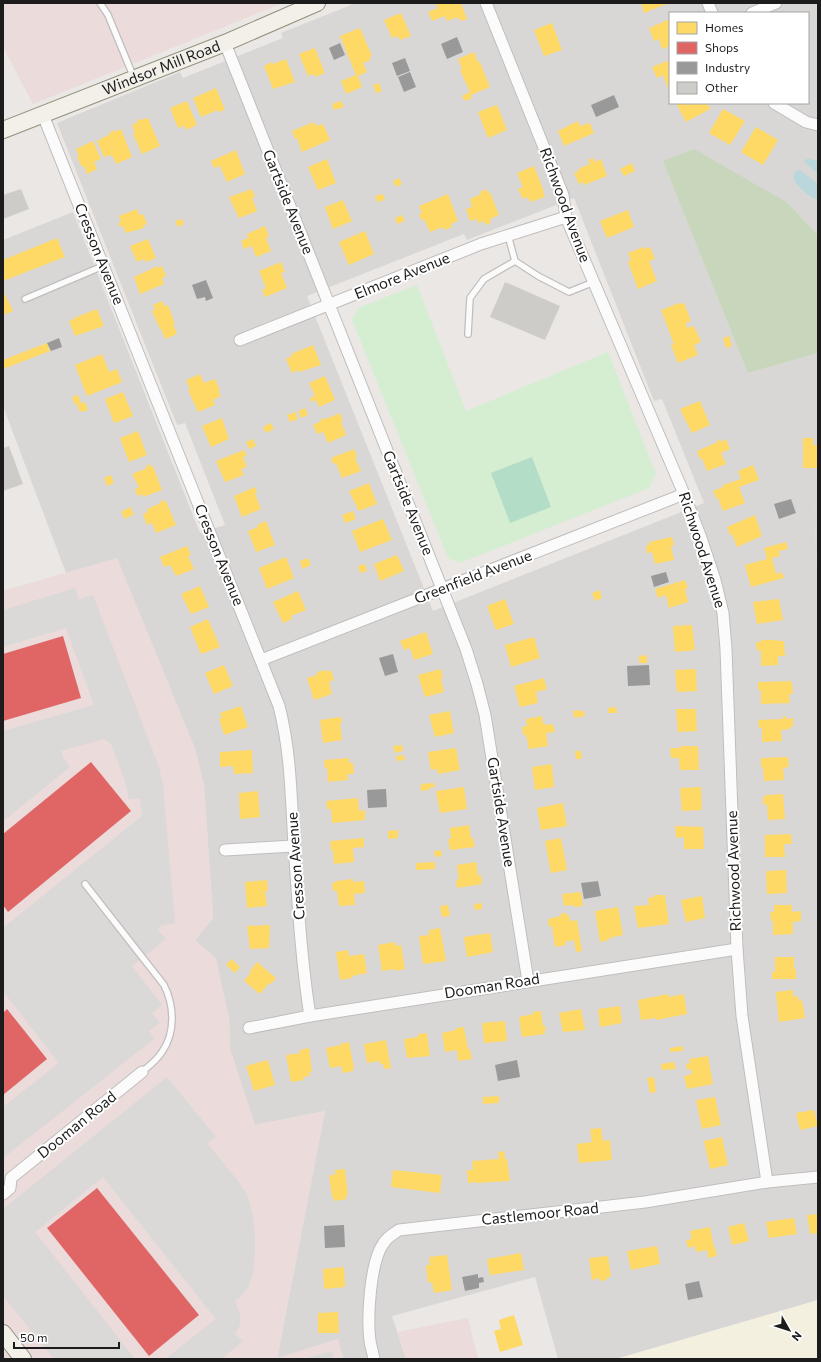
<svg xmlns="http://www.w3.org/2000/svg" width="821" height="1362" viewBox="0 0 821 1362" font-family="Commissioner,sans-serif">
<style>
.residential{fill:#d9d7d6;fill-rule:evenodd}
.commercial{fill:#ebdbdb}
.education{fill:#f4f0df}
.religious{fill:#d8d7d6}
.forest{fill:#c8d6bb}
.park{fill:#d5eed1}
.pitch{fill:#b3ddc6}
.parking{fill:#dad9d8}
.water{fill:#bad8db}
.homes{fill:#ffd966}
.shops{fill:#e06666}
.industry{fill:#999}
.building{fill:#ceccc9}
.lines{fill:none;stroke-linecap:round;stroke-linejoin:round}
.service-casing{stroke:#c0bebd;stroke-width:8}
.minor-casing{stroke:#c0bebd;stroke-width:13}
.secondary-casing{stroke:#92917e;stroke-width:18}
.service{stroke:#fcfbfb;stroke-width:5.5}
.minor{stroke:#fcfbfb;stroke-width:11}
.secondary{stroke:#f2f0e9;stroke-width:16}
.labels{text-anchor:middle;stroke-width:4;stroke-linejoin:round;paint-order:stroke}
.street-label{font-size:15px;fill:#1c1c1c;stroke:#fff}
</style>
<rect width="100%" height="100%" fill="#eae7e4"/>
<path class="residential" d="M356,3H818V235L788,203L748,373L818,353V494L814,495L818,599V1300L616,1359H558L535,1277L392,1316L406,1359H343L338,1339L277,1359L325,1111L255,1125L230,1049L229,1017L195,940L213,918L204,786L195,749L117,559L66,573L3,406V240L73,212L200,533L225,525L185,423L177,425L57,123L180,72L183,78L283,38L281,33ZM670,13H808V103H670ZM574,198L654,401L662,399L704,503L433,611L307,296L464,234L467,240Z"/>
<g class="commercial">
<polygon points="3,3 283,3 33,104 3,47"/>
<polygon points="117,558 195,749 204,786 213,918 195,940 216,958 229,1017 230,1049 255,1125 325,1111 277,1358 338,1339 343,1359 3,1359 3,591"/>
<polygon points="468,1318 478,1359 406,1359 397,1332"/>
</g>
<polygon class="education" points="818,1300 818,1359 616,1359 774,1313"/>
<polygon class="religious" points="818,494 818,599 814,495"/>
<polygon class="forest" points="694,149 788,203 818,235 818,353 748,373 663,161"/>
<polygon class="park" points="417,285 466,411 608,352 656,474 649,488 460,563 448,558 352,320 358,308"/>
<polygon class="pitch" points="532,457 551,507 510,523 491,473"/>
<g class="parking">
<polygon points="75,588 79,599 93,595 159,767 163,785 175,923 160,926 158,930 166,939 132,966 162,1005 152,1013 160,1023 149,1031 154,1039 3,1158 3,1107 59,1063 3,991 3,928 142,816 140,799 129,799 124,778 111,744 104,739 61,751 63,757 70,767 3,821 3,731 94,705 66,628 3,647 3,610"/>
<polygon points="167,1077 216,1137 207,1143 238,1181 248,1197 253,1216 255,1234 255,1253 253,1273 249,1286 242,1295 235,1301 240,1315 240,1325 235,1334 243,1341 221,1359 165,1359 216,1319 103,1177 35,1232 135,1359 54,1359 3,1296 3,1209"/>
<polygon points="332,1351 334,1359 303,1359"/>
</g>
<g class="water">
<polygon points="806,159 810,159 818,161 818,174 804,162"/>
<path d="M800,170L818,184V200C809,197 794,185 793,176L796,171Z"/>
</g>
<g class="homes">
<polygon points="435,3 461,3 467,19 462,21 461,19 458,20 457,17 447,21 445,16 432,21 428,12 438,8"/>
<polygon points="641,3 669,3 644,13"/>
<polygon points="401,13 411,36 400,40 398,36 392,38 384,20"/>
<polygon points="670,19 670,46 662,49 659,39 654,41 649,28"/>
<polygon points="552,23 562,50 544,56 534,30"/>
<polygon points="360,28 372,56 369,58 371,60 363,63 367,72 358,76 362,87 346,94 341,81 356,75 340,36"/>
<polygon points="315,48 325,73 315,77 313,74 308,76 299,54"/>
<polygon points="474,52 478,62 480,62 490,87 471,95 472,98 465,101 462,96 470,92 460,70 462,69 458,59"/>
<polygon points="286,59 295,82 273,89 264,66 272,62 273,64"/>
<polygon points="670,60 670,87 668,88 663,75 657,78 652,67"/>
<polygon points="379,83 382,91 376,93 373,85"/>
<polygon points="216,88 225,110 219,112 218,110 201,117 193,98"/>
<polygon points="187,101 197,125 186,130 184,126 178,128 170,108"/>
<polygon points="341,101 344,107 334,110 332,104"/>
<polygon points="676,103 707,103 710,109 686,122"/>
<polygon points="497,105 507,130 488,138 478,112"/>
<polygon points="723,109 745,121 730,145 709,133"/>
<polygon points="148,118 160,146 142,154 133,134 135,133 132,125 138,122 137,120 141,119 142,120"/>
<polygon points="578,121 580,126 590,123 594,133 564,146 558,131"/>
<polygon points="314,122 316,126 323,124 330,140 302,152 297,138 295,139 292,131"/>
<polygon points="756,127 778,140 763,165 741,152"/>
<polygon points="121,129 132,157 116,164 112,155 104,157 97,141 110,134 110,132 113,130 114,132"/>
<polygon points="93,141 101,159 94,162 97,169 87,174 84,166 82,167 77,157 79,156 76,149"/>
<polygon points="236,150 245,174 227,182 220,166 214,168 211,161"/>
<polygon points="593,158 595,162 601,159 607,176 584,185 583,182 579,184 574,173 579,171 578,169 590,164 588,160"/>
<polygon points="327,159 336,183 318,190 308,167"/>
<polygon points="632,163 635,171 624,176 620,169"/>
<polygon points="534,166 544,192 543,192 545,197 530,202 528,197 523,199 518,189 523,187 517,173"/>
<polygon points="399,178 402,184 396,187 393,181"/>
<polygon points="252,189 255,197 252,198 257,211 239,218 229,197"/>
<polygon points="486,189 488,193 490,192 499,215 490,219 491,223 485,225 484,221 478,223 477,219 470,221 466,209 472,207 470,199 481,194 480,192"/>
<polygon points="383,194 385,200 377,202 375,196"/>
<polygon points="448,194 458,221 451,224 452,227 444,230 443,227 430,232 424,219 421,220 419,214 422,213 419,206"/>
<polygon points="343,200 352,221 333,229 325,207"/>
<polygon points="137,209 139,215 143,214 147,224 143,226 144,228 126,233 123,226 120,227 118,223 121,222 119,216"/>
<polygon points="628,210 634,227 607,238 600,221"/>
<polygon points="402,215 405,221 397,224 395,218"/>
<polygon points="182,219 184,224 178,227 175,221"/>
<polygon points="265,226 269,236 266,238 271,251 256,257 252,246 244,249 241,241 248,238 247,234"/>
<polygon points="365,231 374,254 349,265 339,242"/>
<polygon points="57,238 65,257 3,281 3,260"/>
<polygon points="148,239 156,258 146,262 144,259 137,262 130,246"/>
<polygon points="643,247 644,249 650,247 655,259 649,261 657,281 638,289 628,262 631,260 628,253"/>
<polygon points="281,262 285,272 281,273 287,288 265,297 262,290 266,288 259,271"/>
<polygon points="158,266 158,268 162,266 166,276 162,278 164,284 140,294 134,277"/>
<polygon points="3,291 13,311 3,315"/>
<polygon points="162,301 164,306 168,305 175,324 173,324 177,334 165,339 161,329 160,329 152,311 155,309 153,305"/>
<polygon points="679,303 679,304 684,303 691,321 686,323 687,328 694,326 701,342 694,345 698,355 678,363 671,345 674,344 661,310"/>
<polygon points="97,309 104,326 75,336 69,321 74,319 74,318"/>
<polygon points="729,336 732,346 726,348 723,338"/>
<polygon points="47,343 50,351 3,369 3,360"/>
<polygon points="313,345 321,365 299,372 298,370 292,373 286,359 292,356 291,354"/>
<polygon points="102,354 109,372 117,369 122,382 87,396 75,365"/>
<polygon points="200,374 204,383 215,379 220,390 218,391 221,396 213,400 215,405 198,412 188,390 190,390 186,380"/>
<polygon points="325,376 335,400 319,407 316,400 311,402 310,398 315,396 309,383"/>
<polygon points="123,392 133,416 114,423 105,399"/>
<polygon points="78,395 81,403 75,405 72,397"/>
<polygon points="700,401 710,425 692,433 680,409"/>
<polygon points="85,402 88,410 80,412 77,405"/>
<polygon points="305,408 308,415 301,418 298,411"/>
<polygon points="295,412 298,419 290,422 287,415"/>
<polygon points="340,413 343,421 341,422 346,435 328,443 323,432 317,434 313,425 321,421 321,419 325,418 326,419"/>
<polygon points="222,418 229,439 211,447 202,426"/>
<polygon points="271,423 274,429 266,433 263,427"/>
<polygon points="138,431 147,455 129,462 120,438"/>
<polygon points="803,438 813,438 813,445 818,445 818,468 803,468"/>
<polygon points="253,439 256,446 249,449 246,442"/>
<polygon points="720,439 721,442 726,439 730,449 721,453 726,464 707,471 702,458 700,459 697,451 718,442 717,441"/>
<polygon points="354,449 357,457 355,458 361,471 342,478 336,463 333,464 331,458"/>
<polygon points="244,450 247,456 243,457 247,467 241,469 244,475 225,482 216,461"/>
<polygon points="150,464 151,467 153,466 162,490 143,497 142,494 137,496 135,489 139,487 132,474 147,468 146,466"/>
<polygon points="753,465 759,480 739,487 745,503 723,511 718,498 716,498 713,491 723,487 723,485 741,479 738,471"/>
<polygon points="111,475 114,483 107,486 104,478"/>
<polygon points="369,483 377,504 359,511 349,491"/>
<polygon points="255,487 257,493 255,494 261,509 242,517 234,496"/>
<polygon points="163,500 164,502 166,501 176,525 156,533 152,523 147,525 143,514 148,512 147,509 161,503 160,501"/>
<polygon points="130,507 134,514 125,519 121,512"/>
<polygon points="353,511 356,519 345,523 342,515"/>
<polygon points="755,515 762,536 737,547 732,534 730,535 727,527"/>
<polygon points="383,519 392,540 360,552 352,531"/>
<polygon points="266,521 275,545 256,552 248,531 258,527 257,525"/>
<polygon points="672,537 674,545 671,546 674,560 655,564 652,552 647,553 646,546 649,545 649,542"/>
<polygon points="786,542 788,549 779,551 780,556 772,558 776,574 782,572 784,578 751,587 745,565 767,559 764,548"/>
<polygon points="187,546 191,555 188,556 194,569 176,576 170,565 164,567 160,557"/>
<polygon points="397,555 404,571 380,581 374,564"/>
<polygon points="286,557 294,578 267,589 259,568"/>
<polygon points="308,558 311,565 302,569 300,561"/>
<polygon points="365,564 367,571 360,573 358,566"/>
<polygon points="685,580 688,588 685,589 688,602 669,608 666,595 658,598 655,589"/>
<polygon points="200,586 209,607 191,614 181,594"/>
<polygon points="600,590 602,598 595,601 592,593"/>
<polygon points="298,591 306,610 291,616 292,619 283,623 273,602"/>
<polygon points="505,599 514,624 496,630 487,606"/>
<polygon points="779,599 783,620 757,624 753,602"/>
<polygon points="208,619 220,647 201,654 190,627"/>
<polygon points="692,625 695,650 675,652 673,626"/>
<polygon points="426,632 433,654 414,660 410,648 404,650 400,641"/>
<polygon points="534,637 540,658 511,667 505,645"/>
<polygon points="761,640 777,640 777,641 784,641 785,656 778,656 778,665 761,666 761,650 757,651 756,642 761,642"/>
<polygon points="647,655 647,663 639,663 639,656"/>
<polygon points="224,665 233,686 214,694 205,673"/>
<polygon points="441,669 443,678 441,678 444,692 425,697 418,675"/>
<polygon points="696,669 697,691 677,692 675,670"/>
<polygon points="326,670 326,672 331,670 334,680 329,682 332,694 314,700 307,678 317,675 317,672"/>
<polygon points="544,678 547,689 536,692 538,703 520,707 514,686"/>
<polygon points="791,681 791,683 792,683 793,694 789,694 790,703 761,704 761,690 758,690 758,682"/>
<polygon points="241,706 248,727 224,735 219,718 222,718 220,713"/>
<polygon points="616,707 617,713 608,713 608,708"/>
<polygon points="676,709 696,709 697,731 678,732"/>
<polygon points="579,710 579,711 584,711 585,716 574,718 573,711"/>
<polygon points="450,711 454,733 435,737 429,715"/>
<polygon points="542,716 543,723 545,723 545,725 553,724 555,732 546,733 548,746 529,749 526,735 523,735 522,727 527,726 526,719"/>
<polygon points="783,716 786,716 786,719 793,718 793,727 790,727 790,729 781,730 782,741 762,742 762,728 759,728 758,720 783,719"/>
<polygon points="341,717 342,723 340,723 342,740 323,743 320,720"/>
<polygon points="402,745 403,751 395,753 393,746"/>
<polygon points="681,746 698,746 699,770 680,770 679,758 671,758 670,748 681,748"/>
<polygon points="456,748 460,770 438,774 437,769 431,770 428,752"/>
<polygon points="252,750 253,773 234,774 233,766 220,767 220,752"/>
<polygon points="575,751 581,751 582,759 576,759"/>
<polygon points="404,755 405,760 397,761 396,756"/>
<polygon points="788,757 789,767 783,768 784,780 764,781 763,767 761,767 761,758"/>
<polygon points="349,758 349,763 353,763 354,774 347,774 348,780 328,782 327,768 325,768 324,760"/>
<polygon points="552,764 554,787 535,790 532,767"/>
<polygon points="434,783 435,787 429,788 429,790 421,791 421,784"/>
<polygon points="464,787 467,809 440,813 436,791"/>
<polygon points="701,787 702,810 682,811 680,788"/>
<polygon points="258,791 260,817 240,819 239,793"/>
<polygon points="783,794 785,819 768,820 767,804 763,805 763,797 766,796 766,795"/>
<polygon points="358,798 359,811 365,810 365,820 332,823 331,809 327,809 326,801"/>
<polygon points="563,803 567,826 541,830 537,808"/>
<polygon points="469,825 471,838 473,838 475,847 450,850 448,839 451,839 450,828"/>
<polygon points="675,826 703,827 704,849 684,849 684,837 676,838"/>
<polygon points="398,830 398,838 388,839 388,831"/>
<polygon points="791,834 792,844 784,844 785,857 765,857 765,835"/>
<polygon points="364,838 364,847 353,848 354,862 334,864 333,850 331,850 330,841"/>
<polygon points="561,838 567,870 551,873 545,841"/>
<polygon points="441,850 442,856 435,857 434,851"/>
<polygon points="435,862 435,869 416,870 416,863"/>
<polygon points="476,862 478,876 481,875 482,884 457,888 456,880 459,879 457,865"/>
<polygon points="786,870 787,893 767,894 766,871"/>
<polygon points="353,879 353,882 364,881 365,893 354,894 355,905 339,906 337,891 333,891 332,883 336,882 336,881"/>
<polygon points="267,880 268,891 265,891 267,906 247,908 245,882"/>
<polygon points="581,892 583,906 574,907 573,905 564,906 562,894"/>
<polygon points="654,895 665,895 669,924 638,928 634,906 649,905 648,898 654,897"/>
<polygon points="702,896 705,918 686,922 681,900"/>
<polygon points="482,903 482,909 475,910 474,904"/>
<polygon points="448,905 450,916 442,917 440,906"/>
<polygon points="774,905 792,905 792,912 801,911 801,921 793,922 793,934 773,935 773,921 771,921 770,912 774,912"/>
<polygon points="618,907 623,935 609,938 609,940 600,942 595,911"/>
<polygon points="561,913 566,913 566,915 569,915 570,921 577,920 582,951 576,952 574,940 565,942 566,945 555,947 552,926 549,927 548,919 561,916"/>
<polygon points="270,925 269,948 250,949 247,926"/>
<polygon points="440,928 446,961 423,964 419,936 429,935 429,930"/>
<polygon points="490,933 493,952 467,957 464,937"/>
<polygon points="395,942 396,946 401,945 405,969 396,971 396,969 382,971 378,945"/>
<polygon points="348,950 349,956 364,954 367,973 352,976 352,978 340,980 336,952"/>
<polygon points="775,957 794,957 794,969 796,969 796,979 772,979 772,972 775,972"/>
<polygon points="231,959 240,967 235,973 226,965"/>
<polygon points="257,962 276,978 271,984 269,983 260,994 244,981 251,972 250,971"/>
<polygon points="793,990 793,997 798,996 799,1001 802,1000 805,1018 779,1022 776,992"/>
<polygon points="668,994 669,997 684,994 687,1014 656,1020 656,1018 641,1020 638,1000"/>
<polygon points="620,1006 622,1023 600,1027 598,1009"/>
<polygon points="581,1009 585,1030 563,1032 559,1013"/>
<polygon points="541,1011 543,1026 545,1026 546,1031 544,1031 545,1034 522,1037 519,1017 533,1014 533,1012"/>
<polygon points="505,1021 507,1041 484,1043 482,1023"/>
<polygon points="464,1027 468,1049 470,1049 472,1059 458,1061 457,1050 445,1052 442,1033 456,1030 456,1028"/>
<polygon points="427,1033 430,1056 407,1058 404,1039 418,1037 418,1034"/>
<polygon points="386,1040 391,1068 384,1069 383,1064 380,1064 380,1061 367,1063 364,1044"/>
<polygon points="349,1042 354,1068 353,1069 353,1071 343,1073 341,1066 330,1068 326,1048 341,1045 340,1044"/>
<polygon points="683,1046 683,1051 670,1052 670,1048"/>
<polygon points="309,1048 312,1072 309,1072 310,1076 303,1077 304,1080 291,1082 286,1055 300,1053 300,1050"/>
<polygon points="708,1056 713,1084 687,1089 684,1076 692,1074 691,1069 687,1070 686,1064 690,1063 689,1059"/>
<polygon points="268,1060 275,1085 254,1091 246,1066"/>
<polygon points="674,1062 676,1069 662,1070 661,1064"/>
<polygon points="654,1077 656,1092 650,1093 647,1078"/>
<polygon points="499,1096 499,1103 483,1104 483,1097"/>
<polygon points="715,1097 721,1125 702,1129 696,1100"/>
<polygon points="814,1110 818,1126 800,1130 796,1113"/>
<polygon points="601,1128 603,1141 610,1140 612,1160 579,1163 577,1144 592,1142 590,1129"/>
<polygon points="722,1137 728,1165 710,1169 704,1141"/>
<polygon points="504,1151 505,1159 507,1159 510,1181 476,1183 476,1182 468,1183 467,1170 473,1170 472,1161 499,1159 498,1152"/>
<polygon points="345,1169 348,1195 346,1195 347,1199 334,1201 333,1197 332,1197 329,1175 335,1175 335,1170"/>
<polygon points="393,1170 442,1175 440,1193 391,1187"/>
<polygon points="818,1214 818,1233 810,1234 807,1215"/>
<polygon points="794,1218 797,1234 769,1238 766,1222"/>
<polygon points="744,1223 749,1241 732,1245 728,1227"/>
<polygon points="710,1227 714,1247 715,1247 717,1256 708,1258 707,1250 696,1252 695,1246 688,1248 686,1240 692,1239 690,1231"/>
<polygon points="657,1246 660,1264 631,1270 627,1251"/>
<polygon points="521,1253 524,1270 490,1275 487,1259"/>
<polygon points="447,1255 452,1290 434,1293 432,1282 428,1283 426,1265 430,1265 429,1257"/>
<polygon points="608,1256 611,1277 607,1277 607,1280 600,1281 600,1278 592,1280 589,1258"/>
<polygon points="344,1267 345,1287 324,1289 323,1269"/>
<polygon points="338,1312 339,1333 318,1333 318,1313"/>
<polygon points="514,1315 523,1345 500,1352 494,1331 501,1329 499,1320"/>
</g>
<g class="shops">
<polygon points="63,636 81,698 3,721 3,654"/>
<polygon points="91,762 131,811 8,912 3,905 3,834"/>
<polygon points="7,1009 47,1059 3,1095 3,1013"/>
<polygon points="97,1188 199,1315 149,1356 47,1228"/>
</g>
<g class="industry">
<polygon points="457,37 463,52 447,59 441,44"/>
<polygon points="340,43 345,55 334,60 329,48"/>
<polygon points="405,58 410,71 397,76 392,63"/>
<polygon points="410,72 416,87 404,92 398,77"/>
<polygon points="614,95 619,107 596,117 591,105"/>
<polygon points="206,280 213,298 206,301 205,297 197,299 192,285"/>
<polygon points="59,338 62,347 51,351 47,343"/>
<polygon points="791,499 796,513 779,519 774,504"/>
<polygon points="666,572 669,582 654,587 651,576"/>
<polygon points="393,654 398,672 385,676 379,658"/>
<polygon points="649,665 650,685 628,686 627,666"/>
<polygon points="386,789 387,807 368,808 367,790"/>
<polygon points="598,881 601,896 584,899 581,883"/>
<polygon points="517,1060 520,1077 498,1081 495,1065"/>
<polygon points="344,1225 345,1247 325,1248 324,1226"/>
<polygon points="478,1274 478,1278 483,1277 484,1282 479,1283 479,1288 465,1291 462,1277"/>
<polygon points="699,1281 703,1297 688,1300 685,1284"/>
</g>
<g class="building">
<polygon points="21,189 29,209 3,219 3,195"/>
<polygon points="505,282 560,306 545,340 490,317"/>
<polygon points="9,446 23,484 3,491 3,448"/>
</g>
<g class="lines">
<g class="service-casing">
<g id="service">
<polyline points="100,3 108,15 134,78"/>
<polyline points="508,235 515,261 538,276 569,292 594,282"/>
<polyline points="25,299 103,266"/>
<polyline points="468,334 470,298 484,279 515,261"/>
<path d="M85,884L164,985C174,1005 176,1032 162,1052C157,1060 149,1066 142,1072"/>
</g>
</g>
<g class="minor-casing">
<g id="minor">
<polyline points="486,3 563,195 566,217 684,494 701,538 715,580 723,613 726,649 737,949 742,1016 767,1182"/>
<polyline points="708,3 712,13"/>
<polyline points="752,13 776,3"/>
<polyline points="225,43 466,649 477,684 485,715 528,981"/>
<polyline points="774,103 806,122 818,125"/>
<path d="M43,115L279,706C291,752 291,798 294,845C298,902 301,959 310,1016"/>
<polyline points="240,340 481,244 566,217"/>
<polyline points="261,660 684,494"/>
<polyline points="225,850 294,846"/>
<polyline points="249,1028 310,1016 737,949"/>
<polyline points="3,1194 10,1188 11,1178 142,1072"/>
<path d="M374,1359C373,1353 371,1347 370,1341C367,1318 370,1263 383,1244C387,1237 393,1234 399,1230L645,1202L767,1182L818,1177"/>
</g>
</g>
<g class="secondary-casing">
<g id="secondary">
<path id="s1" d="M3,130L225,43L317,3"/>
<polyline points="3,1333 23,1359"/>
</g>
</g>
<use href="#service" class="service"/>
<use href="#minor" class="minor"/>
<use href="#secondary" class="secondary"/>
</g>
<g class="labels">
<g class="street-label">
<text dy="5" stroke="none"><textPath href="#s1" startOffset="170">Windsor Mill Road</textPath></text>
<text transform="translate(288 202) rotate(68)" y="5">Gartside Avenue</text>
<text transform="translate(565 205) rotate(70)" y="5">Richwood Avenue</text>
<text transform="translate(99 254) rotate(68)" y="5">Cresson Avenue</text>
<text transform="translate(402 276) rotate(-22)" y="5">Elmore Avenue</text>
<text transform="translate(408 503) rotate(68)" y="5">Gartside Avenue</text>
<text transform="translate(702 550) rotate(72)" y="5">Richwood Avenue</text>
<text transform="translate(219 555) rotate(68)" y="5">Cresson Avenue</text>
<text transform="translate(473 577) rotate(-21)" y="5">Greenfield Avenue</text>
<text transform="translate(501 812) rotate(81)" y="5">Gartside Avenue</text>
<text transform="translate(296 866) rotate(-94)" y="5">Cresson Avenue</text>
<text transform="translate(734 871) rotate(-92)" y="5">Richwood Avenue</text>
<text transform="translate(492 986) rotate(-9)" y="5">Dooman Road</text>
<text transform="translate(77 1125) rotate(-39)" y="5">Dooman Road</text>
<text transform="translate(540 1214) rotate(-6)" y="5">Castlemoor Road</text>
</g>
</g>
<rect width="821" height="1362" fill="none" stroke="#1c1c1c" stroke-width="8"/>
<rect x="669" y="12" width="140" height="92" fill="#ffffff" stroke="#a4a4a4"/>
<rect x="677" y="22" width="20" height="12" fill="#ffd966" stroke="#a4a4a4"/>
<text x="705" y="32" font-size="12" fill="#1c1c1c">Homes</text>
<rect x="677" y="42" width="20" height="12" fill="#e06666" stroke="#a4a4a4"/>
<text x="705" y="52" font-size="12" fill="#1c1c1c">Shops</text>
<rect x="677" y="62" width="20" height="12" fill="#999999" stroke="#a4a4a4"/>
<text x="705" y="72" font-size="12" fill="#1c1c1c">Industry</text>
<rect x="677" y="82" width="20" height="12" fill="#ceccc9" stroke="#a4a4a4"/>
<text x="705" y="92" font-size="12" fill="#1c1c1c">Other</text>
<g transform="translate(789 1330) rotate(129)" stroke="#ffffff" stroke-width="3" paint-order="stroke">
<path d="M0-3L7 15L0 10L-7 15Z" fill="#1c1c1c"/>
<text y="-6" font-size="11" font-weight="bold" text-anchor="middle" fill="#1c1c1c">N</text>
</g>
<path d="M14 1342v6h105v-6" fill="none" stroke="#1c1c1c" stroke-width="2"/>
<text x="20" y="1342" font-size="12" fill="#1c1c1c" stroke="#ffffff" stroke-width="3" paint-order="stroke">50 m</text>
</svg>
